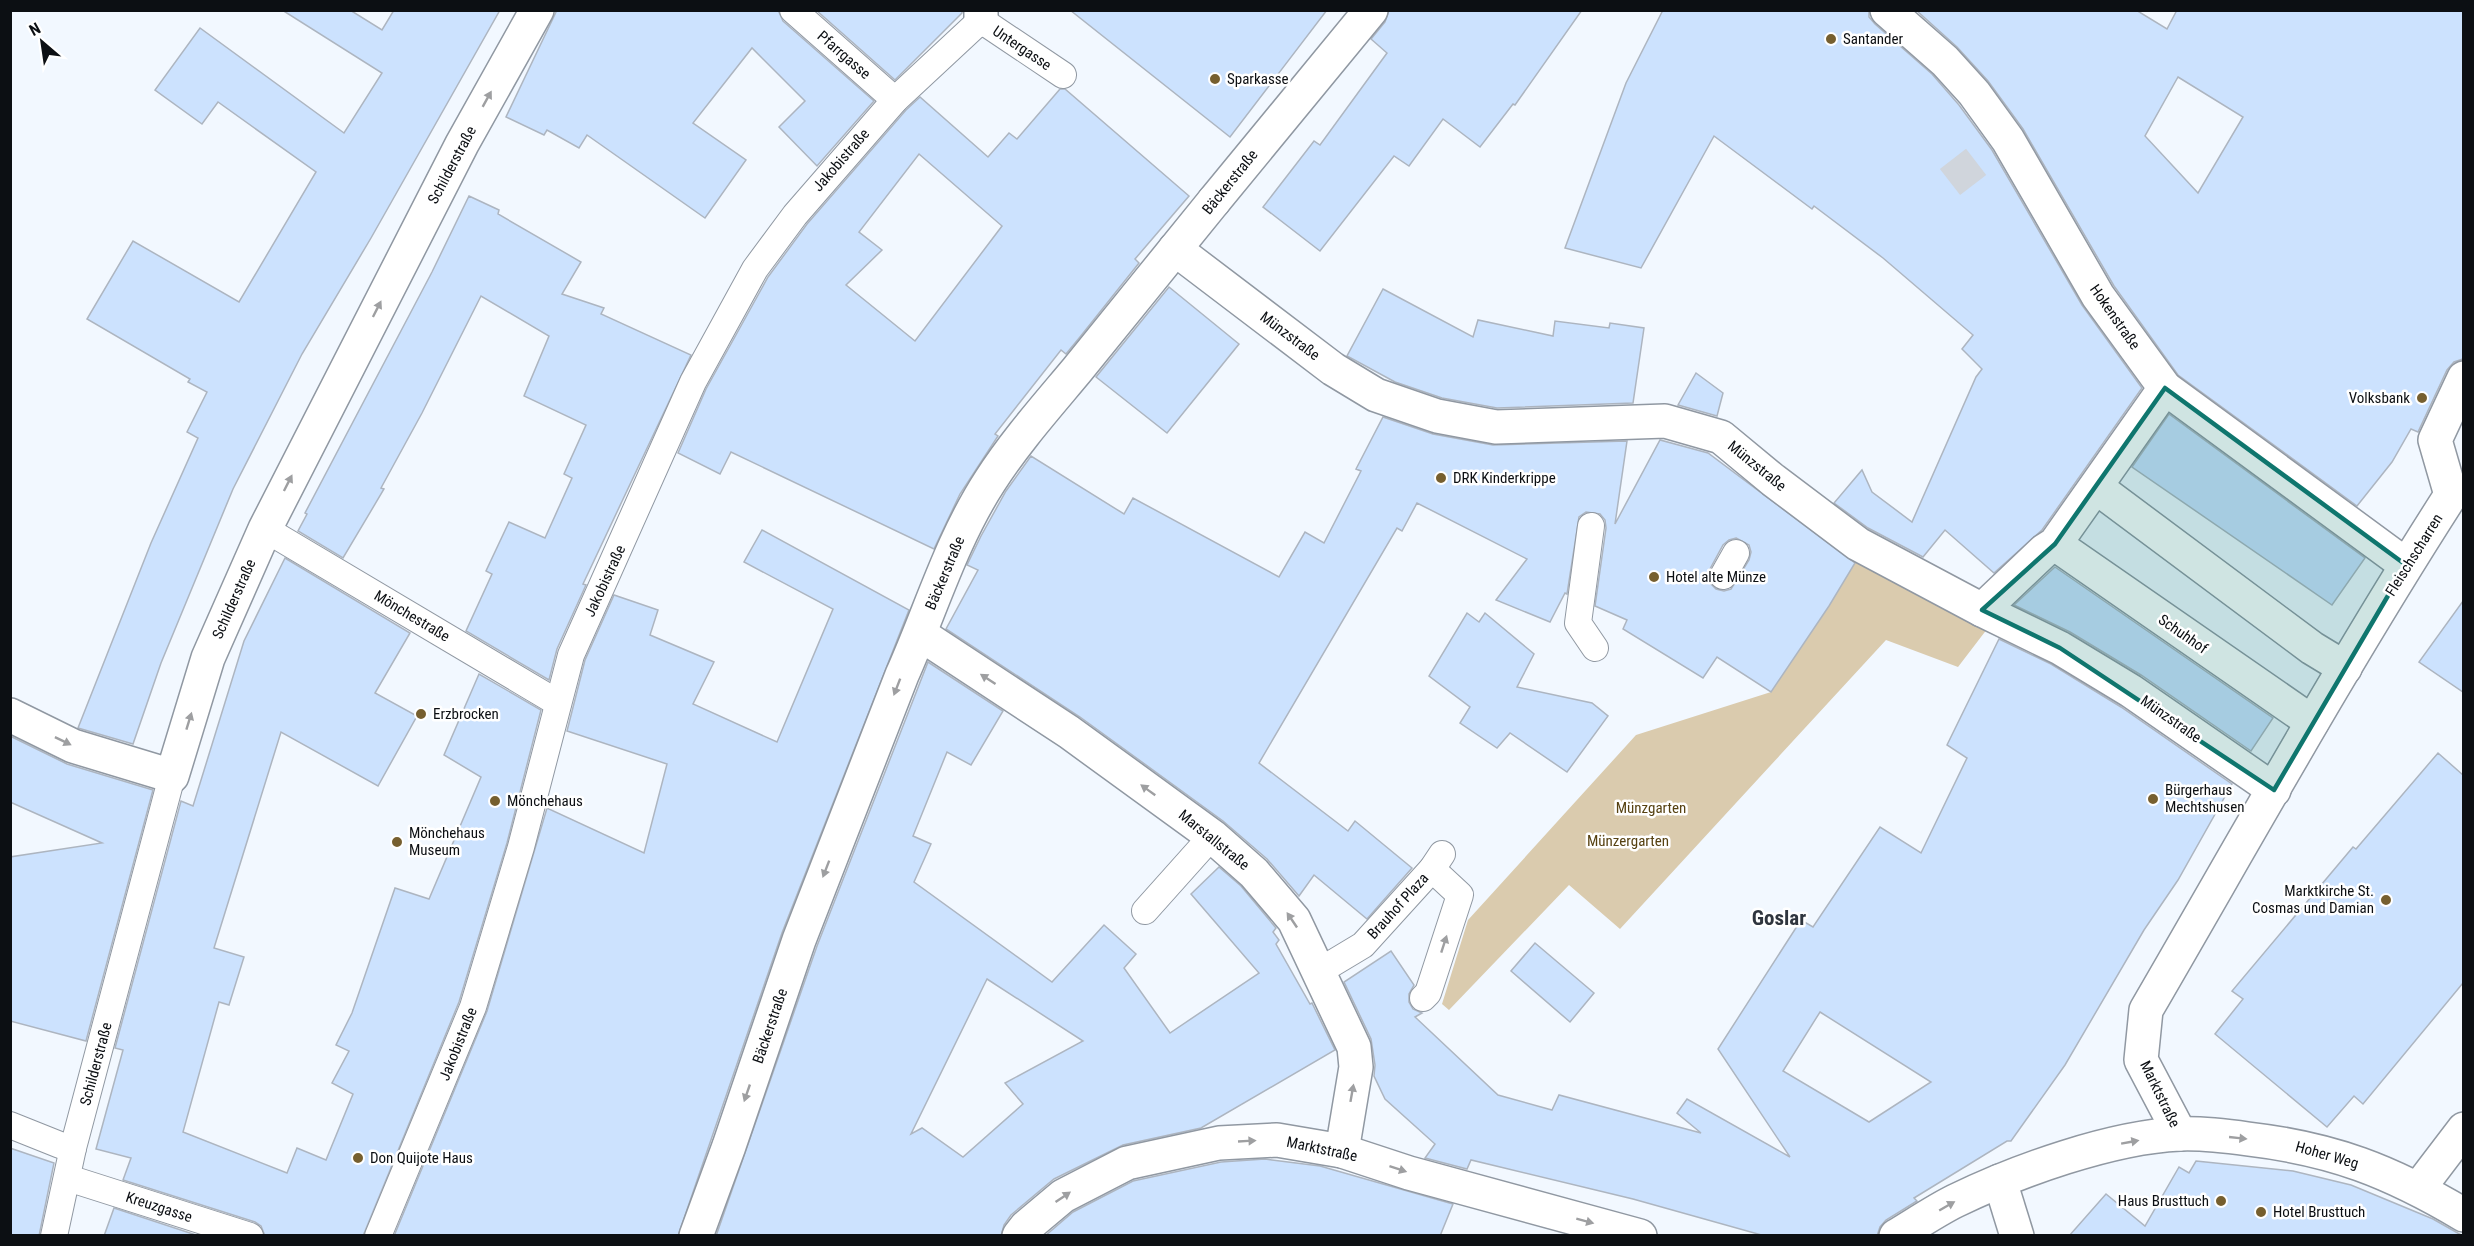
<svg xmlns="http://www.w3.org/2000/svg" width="2474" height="1246" viewBox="0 0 2474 1246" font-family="'Roboto Condensed',sans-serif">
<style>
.green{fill:#dacbae}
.building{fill:#cce2fe;stroke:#adb5c0;stroke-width:1.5;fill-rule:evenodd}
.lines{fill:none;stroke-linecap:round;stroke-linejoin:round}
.pedestrian-tunnel{stroke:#d0d5dc;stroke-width:33;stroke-dasharray:33 16;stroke-linecap:butt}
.service-casing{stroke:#9098a2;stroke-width:28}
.pedestrian-casing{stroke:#9098a2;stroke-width:36}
.minor-casing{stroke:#9098a2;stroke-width:36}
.service{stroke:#fff;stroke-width:26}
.pedestrian{stroke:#fff;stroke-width:33}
.minor{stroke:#fff;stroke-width:33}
.oneway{fill:#9e9fa1}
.marked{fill:#0f766e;fill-opacity:0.2;stroke:#0f766e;stroke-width:4.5;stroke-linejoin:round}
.poi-dot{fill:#765f2f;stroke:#fff;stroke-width:2}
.labels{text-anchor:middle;stroke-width:5;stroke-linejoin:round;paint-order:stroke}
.poi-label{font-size:15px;fill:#0c0f13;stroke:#fff;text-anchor:start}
.street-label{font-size:15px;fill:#0c0f13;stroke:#fff}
.park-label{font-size:15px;fill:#564111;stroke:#fff}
.district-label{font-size:21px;font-weight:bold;fill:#2f353e;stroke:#fff}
</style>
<rect width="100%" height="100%" fill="#f2f8ff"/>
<polygon class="green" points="1856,561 1994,620 1958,667 1886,640 1620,929 1569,885 1449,1010 1442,1004 1468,920 1636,735 1771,692 1829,606"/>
<g class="building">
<polygon points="282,10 350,10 382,30 394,10 500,10 371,238 302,354 233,489 161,663 133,744 78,728 151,543 198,438 187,432 207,392 188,382 190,379 87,319 133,241 239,302 316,172 218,102 202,124 155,90 200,28 344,133 382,73"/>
<polygon points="557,10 778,10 783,21 874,101 817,166 779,127 805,101 752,48 693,123 746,160 705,218 587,135 579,148 547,130 544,135 506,117"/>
<polygon points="816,10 962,10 962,13 895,80"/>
<polygon points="1070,10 1327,10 1230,137"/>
<polygon points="1389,10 1582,10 1515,105 1513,104 1480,147 1443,119 1409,166 1394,156 1320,251 1263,207 1314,141 1320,145 1387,53 1371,39 1385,22"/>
<polygon points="1663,10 1869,10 1869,17 1875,24 1932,74 1959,105 1992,150 2082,305 2142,388 2042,530 1994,573 1945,530 1923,557 1868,528 1834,503 1862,470 1872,492 1912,522 1976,377 1982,369 1962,349 1973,335 1883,258 1814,206 1812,209 1714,136 1641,268 1565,248 1626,83"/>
<path d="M1916,10H2136L2167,29L2177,10H2463V359L2454,362L2447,370L2418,432L2411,429L2392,462L2357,506L2178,375L2114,286L2023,129L1988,81L1957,47ZM2178,77L2243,117L2198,193L2145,136Z"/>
<path d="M1060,89H1065L1189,196L1135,259L1139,263L1080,337L1066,354L1061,350L995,434L998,436L960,494L934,549L731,452L720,474L678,453L706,389L768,277L807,224L906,110L920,97L988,157L1009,133L1017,139ZM919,154L1002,226L915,341L846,285L882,250L859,232Z"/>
<polygon points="469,196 499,210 498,214 581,262 562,294 604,308 601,314 691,355 583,584 586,585 557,649 549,680 466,631 492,574 486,571 509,522 545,538 572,478 564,474 586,425 524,396 549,336 481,296 422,413 381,488 384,489 343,558 298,531 307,514 305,513 432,272"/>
<polygon points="1169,287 1239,344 1167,433 1096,377"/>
<polygon points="1383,289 1473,337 1478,320 1553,336 1555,321 1609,328 1610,323 1644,328 1633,403 1497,408 1442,398 1395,382 1347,356"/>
<polygon points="1696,373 1723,393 1717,416 1678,405"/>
<polygon points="2169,414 2365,558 2332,605 2132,467"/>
<path d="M1383,417L1433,434L1493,445L1627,441L1615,524L1660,440L1708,453L1855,563L1829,606L1771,692L1717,657L1703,678L1623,629L1627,620L1595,606L1606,528L1605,520L1600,514L1586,512L1579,517L1567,594L1565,593L1550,622L1496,600L1527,559L1417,503L1402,531L1397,528L1259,763L1348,831L1355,821L1412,868L1367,919L1314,875L1299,896L1267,859L1223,821L1080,717L946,629L978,570L967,565L981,536L1006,491L1031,456L1124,514L1133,498L1279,577L1305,532L1324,543L1361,471L1356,469ZM1736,538L1749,545L1751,552L1749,560L1731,589L1724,591L1716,589L1710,583V569L1723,545L1729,540Z"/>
<polygon points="762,530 909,610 782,933 678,1236 394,1236 487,1011 547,808 644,853 667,764 567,731 585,660 614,595 658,610 650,635 714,662 693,704 777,742 833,609 744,562"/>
<polygon points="285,558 410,633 375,693 417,716 378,786 281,732 214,948 244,957 229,1005 219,1002 183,1132 287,1173 297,1148 326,1160 353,1094 332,1083 349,1051 336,1045 352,1013 395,888 429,899 481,777 444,755 479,674 541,710 507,843 459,1002 363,1236 265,1236 261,1226 255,1222 123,1180 131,1158 96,1149 123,1050 115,1048 181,801 193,806 244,641"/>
<polygon points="2055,567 2273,718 2251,751 2141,675 2070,632 2014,605"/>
<polygon points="2463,601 2463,692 2419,662"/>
<polygon points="1467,613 1479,622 1485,613 1534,654 1517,687 1592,703 1608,716 1567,772 1510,733 1497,748 1460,723 1470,707 1429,676"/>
<path d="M1999,639L2051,664L2121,707L2232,784L2178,880L2144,930L2065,1065L2011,1141H2007L1914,1198L1917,1201L1886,1220L1880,1227L1877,1236H1765L1633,1199L1471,1160L1467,1169L1425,1158L1435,1144L1385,1099L1374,1076L1375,1065L1371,1039L1344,982L1391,951L1414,985L1409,994V1002L1413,1009L1422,1013L1415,1017L1498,1095L1552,1110L1559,1095L1701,1133L1677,1113L1687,1099L1790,1157L1718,1049L1801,920L1813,927L1880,827L1921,853L1967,758L1947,745ZM1820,1012L1931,1082L1869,1122L1783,1071Z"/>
<path d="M928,662L1003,711L971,765L947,752L913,836L931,844L914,882L1052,982L1104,925L1136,954L1124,968L1170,1033L1259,973L1191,894L1219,867L1241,886L1276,928L1273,932L1279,940L1276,944L1310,1004L1312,1003L1335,1050L1201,1128L1123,1145L1054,1179L1011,1215L1004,1225L1001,1236H716L817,946ZM987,979L1083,1041L1005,1083L1023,1104L963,1157L922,1128L911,1134Z"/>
<polygon points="10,736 67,764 153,790 86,1041 10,1021 10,857 102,843 10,802"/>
<polygon points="2438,753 2463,775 2463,983 2363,1104 2354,1096 2327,1127 2215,1034 2243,999 2232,991 2353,847 2356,849"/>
<polygon points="1535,943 1594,993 1570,1022 1511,971"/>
<polygon points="10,1148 54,1163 39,1236 10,1236"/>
<polygon points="1265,1159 1320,1166 1453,1204 1440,1236 1045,1236 1073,1212 1133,1181 1221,1162"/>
<polygon points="2196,1161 2293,1171 2351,1185 2433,1219 2463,1236 2069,1236 2106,1194 2145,1226 2179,1167 2189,1173"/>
<polygon points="114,1208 199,1236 104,1236"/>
</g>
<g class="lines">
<polyline class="pedestrian-tunnel" points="1950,182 1985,155"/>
<g class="service-casing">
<g id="service">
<polyline points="793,10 895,100"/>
<polyline points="1591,526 1578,623 1595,648"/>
<polyline points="265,529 558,703"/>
<polyline points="1723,576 1736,553"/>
<polyline points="1145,911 1212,836"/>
<polyline points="1318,972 1363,945 1432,869 1442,854"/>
<polyline points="1423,998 1428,993 1460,895 1432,869"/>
<polyline points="10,1125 60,1145 73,1148"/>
<polyline points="68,1178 250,1236"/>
<polyline points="54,1236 73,1148 172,776"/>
<polyline points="378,1236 473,1007 521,847 571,655 693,382 755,269 795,215 895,100 981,20 1063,75"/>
</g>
</g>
<g class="pedestrian-casing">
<g id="pedestrian">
<polyline points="981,10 981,20"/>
<polyline points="1887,10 1945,61 1974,93 2008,140 2098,296 2165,388 2406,565"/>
<polyline points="1214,201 1371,10"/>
<polyline points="1175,249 1333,369 1376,395 1437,416 1496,427 1665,421 1721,437 1773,480 1858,544 1982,610 2060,648 2131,691 2274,790"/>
<polyline points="2096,487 2312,648 2345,668"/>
<polyline points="2055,544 2312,722"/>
<polyline points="1982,610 2044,551 2055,544 2165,388"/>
<path d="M2180,1134L2141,1060L2146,1010C2246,838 2343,663 2451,495L2435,440L2464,378"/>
<polyline points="2419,1188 2464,1129"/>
</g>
</g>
<g class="minor-casing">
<g id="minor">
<polyline points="920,634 1069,732 1212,836 1254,873 1294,920 1354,1047 1356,1067 1342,1151"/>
<polyline points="10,715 73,746 172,776 208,658 265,529 462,144 537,10"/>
<polyline points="2000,1181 2017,1236"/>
<path d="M696,1236L729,1146L799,940L902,675C931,610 951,541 990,481C1015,442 1047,406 1077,370C1123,314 1168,257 1214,201"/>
<polyline points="1019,1236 1026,1227 1063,1196 1127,1163 1219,1143 1277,1140 1342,1151 1409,1173 1640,1236"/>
<path d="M1896,1236C1916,1224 1935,1211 1955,1201C2017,1171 2111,1137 2180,1134C2202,1133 2226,1136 2248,1139C2333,1149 2390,1171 2464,1215"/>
</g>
</g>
<use href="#service" class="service"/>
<use href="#pedestrian" class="pedestrian"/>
<use href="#minor" class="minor"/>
</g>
<defs><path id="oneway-solid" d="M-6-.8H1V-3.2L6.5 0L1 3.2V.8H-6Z" transform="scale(1.5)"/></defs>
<g class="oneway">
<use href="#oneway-solid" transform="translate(487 99) rotate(-61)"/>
<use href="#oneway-solid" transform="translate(377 309) rotate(-63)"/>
<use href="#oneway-solid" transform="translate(288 483) rotate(-63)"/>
<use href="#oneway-solid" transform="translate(988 679) rotate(-147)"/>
<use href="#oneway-solid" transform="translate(897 687) rotate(111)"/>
<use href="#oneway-solid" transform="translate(189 721) rotate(-73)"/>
<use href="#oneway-solid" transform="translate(63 741) rotate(26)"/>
<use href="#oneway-solid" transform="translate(1148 790) rotate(-144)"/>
<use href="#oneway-solid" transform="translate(826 869) rotate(111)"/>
<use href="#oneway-solid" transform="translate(1292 920) rotate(-124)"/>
<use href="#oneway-solid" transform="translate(1444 944) rotate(-72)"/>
<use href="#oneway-solid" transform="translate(747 1093) rotate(109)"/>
<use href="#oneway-solid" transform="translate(1352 1093) rotate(-80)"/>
<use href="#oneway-solid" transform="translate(2238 1138) rotate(6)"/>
<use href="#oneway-solid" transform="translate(1247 1141) rotate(-3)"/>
<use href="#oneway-solid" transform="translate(2130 1142) rotate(-10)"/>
<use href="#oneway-solid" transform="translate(1398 1169) rotate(18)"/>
<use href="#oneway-solid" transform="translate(1063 1197) rotate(-34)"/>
<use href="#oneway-solid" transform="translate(1947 1206) rotate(-30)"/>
<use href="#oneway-solid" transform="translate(1585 1221) rotate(15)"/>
</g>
<path class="marked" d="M2165,388L2406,565L2274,790L2060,648L1982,610L2055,544Z"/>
<g class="poi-dot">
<circle cx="1831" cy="39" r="6"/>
<circle cx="1215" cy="79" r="6"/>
<circle cx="2422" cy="398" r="6"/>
<circle cx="1441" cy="478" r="6"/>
<circle cx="1654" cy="577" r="6"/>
<circle cx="421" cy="714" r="6"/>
<circle cx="2153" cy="799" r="6"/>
<circle cx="495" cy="801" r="6"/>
<circle cx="397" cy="842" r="6"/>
<circle cx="2386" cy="900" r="6"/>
<circle cx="358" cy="1158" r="6"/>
<circle cx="2221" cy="1201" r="6"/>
<circle cx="2261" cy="1212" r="6"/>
</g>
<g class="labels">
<g class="poi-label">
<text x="1843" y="44">Santander</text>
<text x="1227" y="84">Sparkasse</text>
<text x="2410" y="403" text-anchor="end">Volksbank</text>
<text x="1453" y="483">DRK Kinderkrippe</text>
<text x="1666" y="582">Hotel alte Münze</text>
<text x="433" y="719">Erzbrocken</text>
<text x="2165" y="795">Bürgerhaus<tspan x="2165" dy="17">Mechtshusen</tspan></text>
<text x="507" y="806">Mönchehaus</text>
<text x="409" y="838">Mönchehaus<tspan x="409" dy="17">Museum</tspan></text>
<text x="2374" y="896" text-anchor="end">Marktkirche St.<tspan x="2374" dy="17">Cosmas und Damian</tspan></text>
<text x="370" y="1163">Don Quijote Haus</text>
<text x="2209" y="1206" text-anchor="end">Haus Brusttuch</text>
<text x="2273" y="1217">Hotel Brusttuch</text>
</g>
<g class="street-label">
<text transform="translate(1022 48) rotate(34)" y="5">Untergasse</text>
<text transform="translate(844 55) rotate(41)" y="5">Pfarrgasse</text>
<text transform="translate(841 160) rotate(-49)" y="5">Jakobistraße</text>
<text transform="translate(452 165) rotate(-62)" y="5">Schilderstraße</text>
<text transform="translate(1230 182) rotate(-51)" y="5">Bäckerstraße</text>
<text transform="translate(2115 317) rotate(55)" y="5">Hokenstraße</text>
<text transform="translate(1290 336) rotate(37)" y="5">Münzstraße</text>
<text transform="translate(1757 466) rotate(39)" y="5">Münzstraße</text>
<text transform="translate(2414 555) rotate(-58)" y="5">Fleischscharren</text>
<text transform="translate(945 573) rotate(-67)" y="5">Bäckerstraße</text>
<text transform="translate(605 581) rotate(-65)" y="5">Jakobistraße</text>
<text transform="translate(234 599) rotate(-66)" y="5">Schilderstraße</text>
<text transform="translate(412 616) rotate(31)" y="5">Mönchestraße</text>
<text transform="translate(2183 634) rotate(35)" y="5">Schuhhof</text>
<text transform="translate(2171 719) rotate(35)" y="5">Münzstraße</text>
<text transform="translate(1214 840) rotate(39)" y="5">Marstallstraße</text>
<text transform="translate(1398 906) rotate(-48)" y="5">Brauhof Plaza</text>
<text transform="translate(770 1026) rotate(-71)" y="5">Bäckerstraße</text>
<text transform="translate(458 1044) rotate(-68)" y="5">Jakobistraße</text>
<text transform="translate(96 1064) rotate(-75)" y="5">Schilderstraße</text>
<text transform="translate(2160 1094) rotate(64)" y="5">Marktstraße</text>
<text transform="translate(1322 1149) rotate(12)" y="5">Marktstraße</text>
<text transform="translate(2327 1155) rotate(16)" y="5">Hoher Weg</text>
<text transform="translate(159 1207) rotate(18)" y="5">Kreuzgasse</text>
</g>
<g class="park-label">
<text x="1651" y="813">Münzgarten</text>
<text x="1628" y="846">Münzergarten</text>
</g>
<g class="district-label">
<text x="1779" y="925">Goslar</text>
</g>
</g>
<rect width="2474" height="1246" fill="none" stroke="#0c0f13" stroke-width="24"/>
<g transform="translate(42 42) rotate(331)" stroke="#ffffff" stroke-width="4.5" paint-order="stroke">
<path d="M0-4.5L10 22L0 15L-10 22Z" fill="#0c0f13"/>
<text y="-9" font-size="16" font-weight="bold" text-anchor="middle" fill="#0c0f13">N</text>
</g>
</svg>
